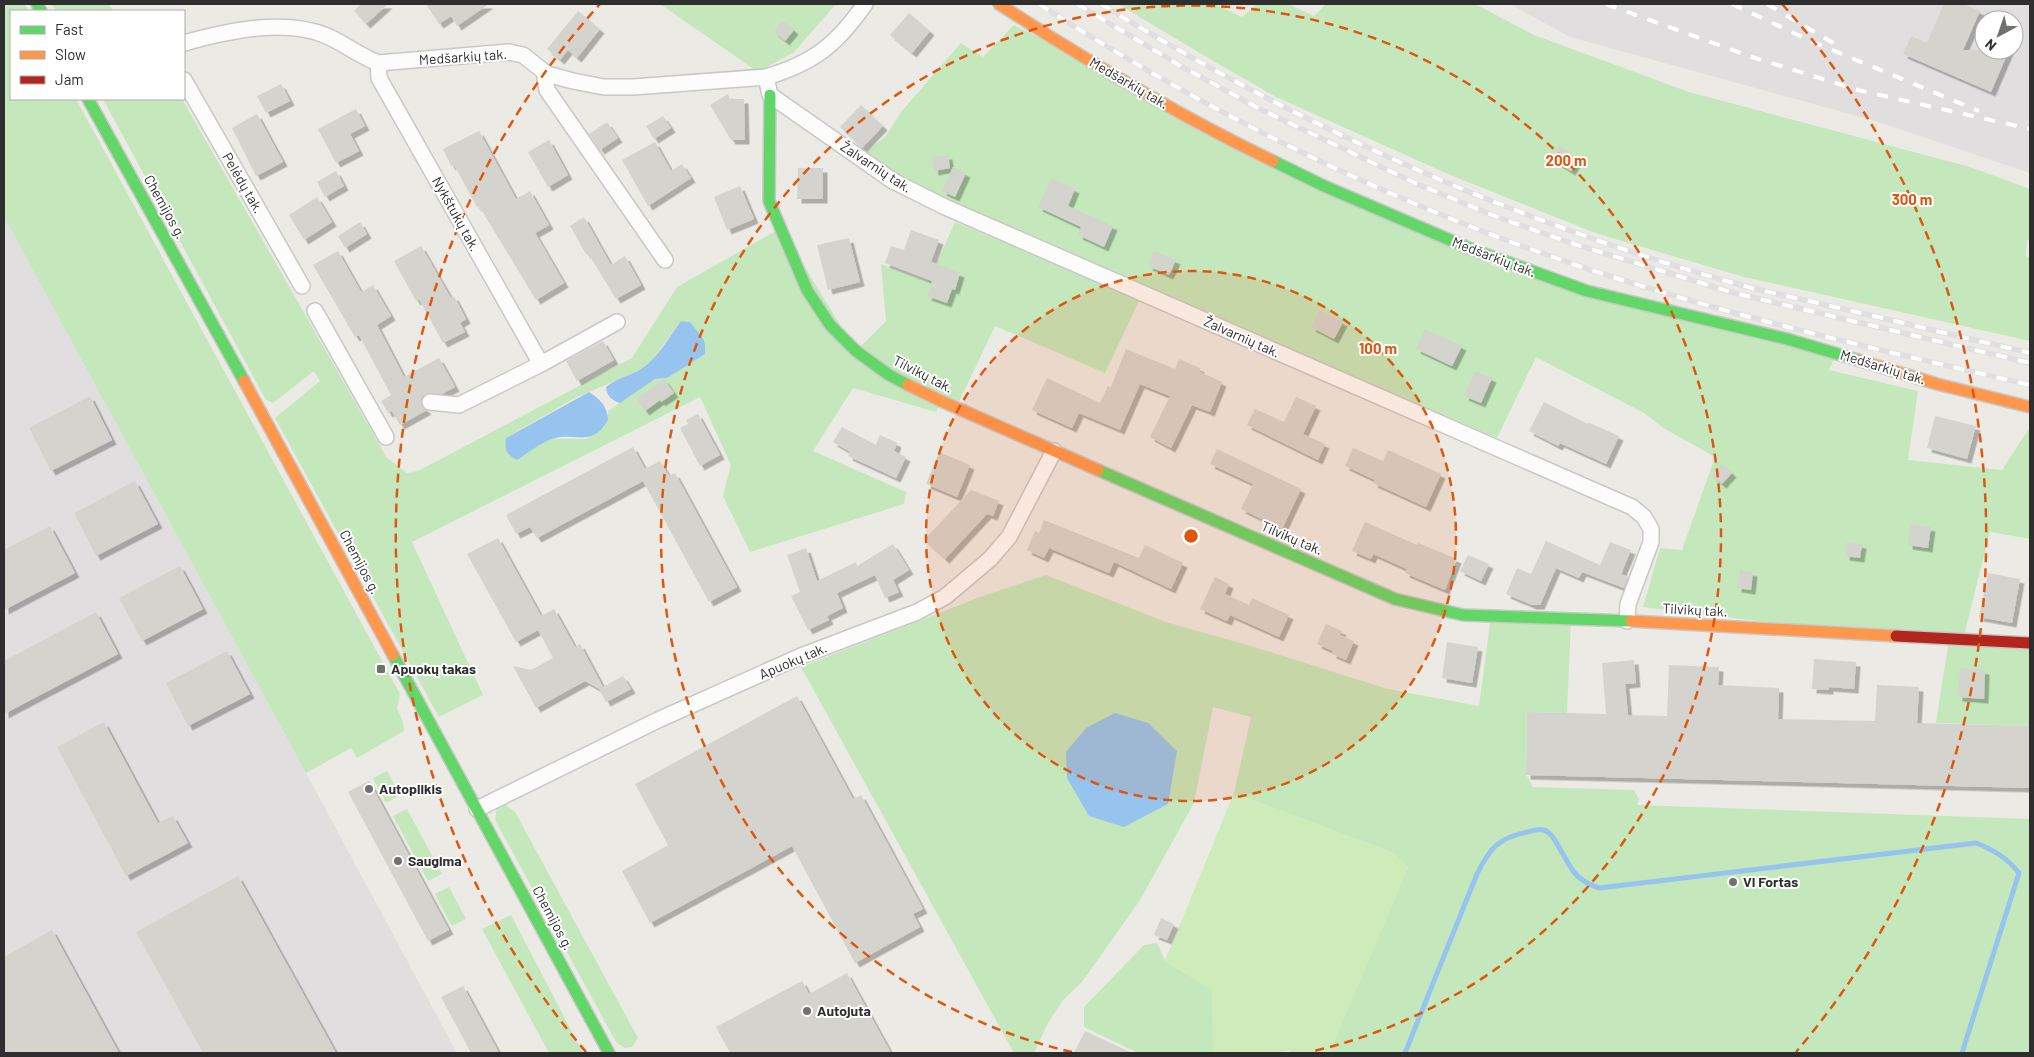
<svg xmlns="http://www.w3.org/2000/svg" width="2034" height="1057" viewBox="0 0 2034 1057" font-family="Barlow,sans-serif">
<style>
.industrial{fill:#e1dedf;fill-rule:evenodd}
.green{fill:#c4e8bc;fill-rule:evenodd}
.pitch{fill:#ceecba}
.water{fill:#96c4ee}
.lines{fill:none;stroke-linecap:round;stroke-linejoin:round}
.stream{stroke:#96c4ee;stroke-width:5}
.building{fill:#d5d3ce;filter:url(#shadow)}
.street-casing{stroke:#c9c8c9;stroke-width:18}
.fast-casing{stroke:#c9c8c9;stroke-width:14}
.slow-casing{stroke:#c9c8c9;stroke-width:14}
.jam-casing{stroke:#c9c8c9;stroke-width:14}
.street{stroke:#fcfcfb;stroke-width:15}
.fast{stroke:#63d668;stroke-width:11}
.slow{stroke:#ff974d;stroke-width:11}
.jam{stroke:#b3261e;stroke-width:11}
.rail-casing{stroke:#dfdfe1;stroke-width:5.5}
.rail{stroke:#fff;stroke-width:4;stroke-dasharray:11;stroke-linecap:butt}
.ring{fill:none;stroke:#df570e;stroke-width:2.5;stroke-dasharray:9 6}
.poi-dot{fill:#70706e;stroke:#fff;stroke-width:2}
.labels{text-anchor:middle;stroke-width:4;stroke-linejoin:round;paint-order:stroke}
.street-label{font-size:14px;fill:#2e2e2e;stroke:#fff}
.poi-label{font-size:14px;font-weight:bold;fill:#2e2e2e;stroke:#fff;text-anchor:start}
.centre{fill:#df570e;stroke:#fff;stroke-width:2.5}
.ring-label{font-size:15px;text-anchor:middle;font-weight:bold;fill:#df570e;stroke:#fff;stroke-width:4;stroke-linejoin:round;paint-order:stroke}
</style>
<defs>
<filter id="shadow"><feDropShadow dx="4.5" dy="4.5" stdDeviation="0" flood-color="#0004"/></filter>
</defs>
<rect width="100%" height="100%" fill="#eceae4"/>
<g class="industrial">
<path d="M1510,4H2030V173L1872,120L1570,37ZM1984,20H2014V50H1984Z"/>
<polygon points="4,217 306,773 457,1053 4,1053"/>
</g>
<g class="green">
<polygon points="4,4 25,4 29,11 11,11 11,99 76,99 400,694 397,708 403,722 404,731 357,758 351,748 306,773 4,217"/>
<polygon points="52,4 109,4 113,11 56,11"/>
<polygon points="660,4 836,4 794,52 758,72"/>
<polygon points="1118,4 1216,4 1242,17 1257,4 1288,4 1314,16 1326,4 1475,4 1534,35 1689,92 1970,167 2030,189 2030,241 2027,240 2026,256 2030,258 2030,341 1744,277 1598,234 1448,174 1276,97 1215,62"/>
<polygon points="1014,25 1494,266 1835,357 1829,370 1918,391 1908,460 2002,470 2030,427 2030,539 1990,532 1963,639 2030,643 2030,726 1936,723 1949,639 1877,635 1643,607 1660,548 1682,550 1715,457 1665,429 1644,413 1536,357 1497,438 945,207 863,154 886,136 901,112 961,43 983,57"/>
<path d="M103,99H182L387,458L407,473L418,471L632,358L677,287L781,228L856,351L886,321L881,264L928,282L955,222L1140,299L1105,373L995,326L956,408L941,401L936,412L853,388L813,451L906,492L904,504L750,552L723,496L731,465L700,397L412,542L483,695L439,717L275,418L320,381L314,371L273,403L266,400ZM681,321L690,322L695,330L701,334L668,378L655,379L608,411V420L606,424L586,439L506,438L575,398L640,370L651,361Z"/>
<polygon points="1046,575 1166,622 1251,646 1388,689 1479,706 1491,616 1571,619 1567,713 1527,712 1526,774 1533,787 1634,790 1639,799 1637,805 2030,819 2030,1053 1329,1053 1408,867 1393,853 1234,793 1251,717 1213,707 1194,803 1140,900 1082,982 1063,1000 1048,1023 1034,1053 1014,1053 801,667 980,597"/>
<polygon points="387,771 400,795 386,803 373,778"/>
<polygon points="503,803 515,812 638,1038 632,1047 625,1048 616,1042 495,820 497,805"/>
<polygon points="407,809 442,874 428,881 393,816"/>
<polygon points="449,887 466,919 452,926 435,894"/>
<polygon points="511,915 583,1053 549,1053 482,929"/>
<polygon points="1157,943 1165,961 1213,990 1213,1053 1138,1053 1084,1027 1084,1007 1144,945"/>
</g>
<polygon class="pitch" points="1234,793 1393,853 1408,867 1329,1053 1290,1053 1290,1050 1276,1053 1213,1053 1212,990 1165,961"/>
<g class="water">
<path d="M681,321L690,322C699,335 707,336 705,354L667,378L655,379L620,403C611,400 607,396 606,387C616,378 630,376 641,369C658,358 669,337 681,321Z"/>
<path d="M589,392C600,399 608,407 608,420C592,449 573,431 552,439C540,443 528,453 517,460C507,455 504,450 506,438Z"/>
<polygon points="1115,713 1148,723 1177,751 1168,804 1124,827 1089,816 1067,778 1066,752 1086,728"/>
</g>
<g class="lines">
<path class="stream" d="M1405,1053L1477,874C1490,848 1498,838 1527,832C1535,830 1543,827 1549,833C1554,837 1557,844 1560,849C1573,871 1574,879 1599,888L1976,843C1994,850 2007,858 2019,873L1962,1053"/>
</g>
<g class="building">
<polygon points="361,4 388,4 366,24 354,11"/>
<polygon points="426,4 489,4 457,26 451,16 439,24"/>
<polygon points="1944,4 1963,4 1980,11 1963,50 2009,50 1991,92 1903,54 1911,36 1927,43"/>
<polygon points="578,11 600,29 577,58 568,50 560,60 547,49"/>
<polygon points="909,13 930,31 912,53 890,35"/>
<polygon points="782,20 794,30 785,41 774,32"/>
<polygon points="281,84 290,101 266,113 257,96"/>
<polygon points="728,94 730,99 744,99 745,140 731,140 710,105"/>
<polygon points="861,105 883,126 862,148 840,127"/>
<polygon points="356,109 365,126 350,134 359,151 336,163 318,129"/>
<polygon points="257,114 283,162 256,176 232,128"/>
<polygon points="663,116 671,128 654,139 646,126"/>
<polygon points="607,122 618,138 600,150 589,134"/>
<polygon points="479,131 516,199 530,191 549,225 535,233 564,283 536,300 479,206 477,207 454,165 451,166 443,149"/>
<polygon points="549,140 568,175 548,187 528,152"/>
<polygon points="655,142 671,171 682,164 691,178 648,206 622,160"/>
<polygon points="1559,146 1579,158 1571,171 1551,159"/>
<polygon points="948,155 950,168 934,171 932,157"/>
<polygon points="953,167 966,173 955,197 942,191"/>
<polygon points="798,168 823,168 823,199 797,199"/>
<polygon points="336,171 344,186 325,197 317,182"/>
<polygon points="1051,178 1075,189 1068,206 1113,226 1104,247 1078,235 1081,227 1038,207"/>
<polygon points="740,186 754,219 727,230 714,197"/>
<polygon points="317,197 332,222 304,240 289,215"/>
<polygon points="584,217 611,265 625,256 641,285 616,299 588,253 586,254 570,226"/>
<polygon points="360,222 367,234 345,248 338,236"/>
<polygon points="911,230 939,240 931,262 960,273 955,290 952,289 947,303 927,296 932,281 885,263 891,246 904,250"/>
<polygon points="849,238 860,282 828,290 817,245"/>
<polygon points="421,246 451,298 454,296 466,319 460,323 465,332 443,343 419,299 416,301 394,261"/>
<polygon points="338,251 361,292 373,285 391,316 377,325 404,377 439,358 455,387 442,394 426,394 421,402 422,406 427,410 400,425 392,411 388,413 381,401 391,395 359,335 355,337 313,265"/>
<polygon points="1154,251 1176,260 1169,275 1148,266"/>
<polygon points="1320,310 1343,322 1334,339 1311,327"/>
<polygon points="1425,329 1462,346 1452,366 1416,349"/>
<polygon points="603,341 614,360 577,381 566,361"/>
<polygon points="1126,349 1175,369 1179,359 1200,368 1200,372 1222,382 1210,412 1192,405 1171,448 1150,437 1170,396 1140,384 1120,430 1079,413 1072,428 1032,410 1047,378 1100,403 1108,386 1111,387"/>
<polygon points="1475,371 1492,378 1481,403 1464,396"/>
<polygon points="664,379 674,393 661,402 660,400 645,411 636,399"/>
<polygon points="90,396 112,440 51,471 29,428"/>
<polygon points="1296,397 1316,406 1303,434 1325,444 1318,460 1247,425 1255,409 1284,422"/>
<polygon points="1544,402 1588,424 1588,422 1619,436 1606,464 1560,443 1558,446 1529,431"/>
<polygon points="698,414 720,455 700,466 680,428 688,424 686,420"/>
<polygon points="1935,416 1976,426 1967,459 1927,448"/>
<polygon points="842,427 876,445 880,435 897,443 894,451 906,457 896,478 848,456 850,452 833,442"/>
<polygon points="633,447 645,469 660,461 669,476 675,473 737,587 709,602 643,481 537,538 530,527 516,534 506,515"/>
<polygon points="1353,448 1383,461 1388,450 1441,474 1426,507 1373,483 1375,480 1345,466"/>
<polygon points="1217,449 1301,489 1282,529 1241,509 1253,484 1210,464"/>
<polygon points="939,452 970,465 957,497 926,484"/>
<polygon points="1722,464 1732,473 1722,484 1712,476"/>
<polygon points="135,481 158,524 96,556 74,513"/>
<polygon points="971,490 999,501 993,516 987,514 945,559 924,540"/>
<polygon points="1044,520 1139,558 1145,545 1183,563 1171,589 1114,562 1109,573 1049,548 1044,558 1027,550 1035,531 1039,533"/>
<polygon points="1365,522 1417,545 1418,543 1457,559 1445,590 1405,573 1407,569 1373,554 1371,559 1352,551"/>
<polygon points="1910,524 1931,527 1928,548 1908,545"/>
<polygon points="50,526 75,573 4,610 4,550"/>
<polygon points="498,538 541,616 554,609 575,647 580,644 603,687 623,676 631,689 606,702 599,689 585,681 536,708 513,666 531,670 553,658 538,630 516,642 467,554"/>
<polygon points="1546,541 1600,565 1610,542 1631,550 1621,574 1628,577 1624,588 1582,572 1579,578 1556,568 1540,605 1532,605 1506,594 1517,568 1531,574"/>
<polygon points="1847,542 1862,544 1860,558 1845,556"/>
<polygon points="893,544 909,570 893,580 899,592 885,598 875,575 837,593 843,608 827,616 829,620 808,630 791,596 800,592 787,555 806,548 817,581 856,562 857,566"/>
<polygon points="1468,555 1489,564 1481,581 1460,571"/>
<polygon points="180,566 203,609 142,641 119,598"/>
<polygon points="1740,570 1753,572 1751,590 1737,588"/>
<polygon points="1988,573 2020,579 2012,623 1979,617"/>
<polygon points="1215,577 1229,584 1225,594 1249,605 1252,598 1289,615 1279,637 1230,615 1227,621 1200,609"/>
<polygon points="96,612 118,654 4,714 4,661"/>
<polygon points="1326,624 1342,631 1340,635 1354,641 1346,660 1332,654 1333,651 1317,644"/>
<polygon points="1447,642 1478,647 1472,683 1442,678"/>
<polygon points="227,651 250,694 188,726 166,683"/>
<polygon points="1814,659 1856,662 1854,689 1829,687 1829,690 1812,689"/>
<polygon points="1634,660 1636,683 1625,684 1628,715 1667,716 1669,665 1719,667 1718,685 1779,688 1778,719 1875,721 1877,685 1919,687 1917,723 2030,726 2030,788 1526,775 1527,712 1606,714 1602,663"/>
<polygon points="1960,668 1985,670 1984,699 1958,697"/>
<polygon points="797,696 853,799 861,795 923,909 913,914 920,927 855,963 792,846 650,923 622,871 668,845 635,784"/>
<polygon points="104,722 158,823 173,816 188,843 126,876 57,747"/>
<polygon points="369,781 449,930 428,941 348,792"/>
<polygon points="238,876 336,1053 203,1053 136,932"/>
<polygon points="1161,918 1174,924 1167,940 1154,935"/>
<polygon points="52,930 119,1053 4,1053 4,957"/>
<polygon points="847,973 891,1053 730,1053 716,1027 802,981 809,994"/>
<polygon points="463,986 499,1053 471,1053 441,997"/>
<polygon points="1085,1031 1132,1053 1074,1053"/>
</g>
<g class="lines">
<g class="street-casing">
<g id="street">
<path d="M184,43C227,31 285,18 327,36C345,44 360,56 378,63L509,52L523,55L547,74L573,81L604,87H633L766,77C814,63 837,44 865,4"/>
<polyline points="378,63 379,78 541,364"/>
<polyline points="547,74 545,79 547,90 665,260"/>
<polyline points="766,77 770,95 893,181 945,207 1632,507 1644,517 1651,529 1651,542 1628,604 1627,621"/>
<polyline points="184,80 302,286"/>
<polyline points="315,311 386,437"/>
<polyline points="430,402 459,405 541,364 617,322"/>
<polyline points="477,809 658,720 801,656 917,612 945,597 990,559 1009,537 1054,451"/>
</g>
</g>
<g class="fast-casing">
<g id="fast">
<polyline points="37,4 41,11"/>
<polyline points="770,95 769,201 807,290 830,325 856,351 889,375 908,385"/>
<polyline points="88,99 244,381"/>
<polyline points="1273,161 1324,186 1471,249 1587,291 1787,339 1858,360"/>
<polyline points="1098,470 1395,599 1463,615 1631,621"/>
<polyline points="393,655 609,1053"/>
</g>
</g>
<g class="slow-casing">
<g id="slow">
<path d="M999,4C1087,61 1178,115 1273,161"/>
<polyline points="1858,360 1937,384 2030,407"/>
<polyline points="244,381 393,655"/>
<polyline points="908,385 941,401 1098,470"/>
<polyline points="1631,621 1896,636"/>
</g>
</g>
<g class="jam-casing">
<polyline id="jam" points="1896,636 2030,643"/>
</g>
<use href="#street" class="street"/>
<use href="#fast" class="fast"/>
<use href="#slow" class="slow"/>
<use href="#jam" class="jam"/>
<g class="rail-casing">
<g id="rail">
<path d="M1039,4C1226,125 1432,223 1645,287C1772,326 1901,355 2030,385"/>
<polyline points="1077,4 1179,65 1258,108 1415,183 1497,217 1574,244 1734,293 2030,363"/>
<path d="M1101,4C1299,126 1512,221 1737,284C1769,293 1802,299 1835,307C1900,322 1965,338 2030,353"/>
<polyline points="1606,4 1752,57 1858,90 2030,129"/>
<polyline points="1732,4 1813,42 1979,111"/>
<polyline points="1767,4 1840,47"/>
</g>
</g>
<use href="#rail" class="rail"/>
</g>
<circle cx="1191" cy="536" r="265" fill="#df570e" fill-opacity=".12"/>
<g class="ring">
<circle cx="1191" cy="536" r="265"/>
<path d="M1072 1052A530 530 0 1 1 1310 1052"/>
<path d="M586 1052A795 795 0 0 1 600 4M1782 4A795 795 0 0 1 1796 1052"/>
</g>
<g class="poi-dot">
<rect x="376" y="664" width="10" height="10" rx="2.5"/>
<circle cx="369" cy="789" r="5"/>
<circle cx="398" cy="861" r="5"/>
<circle cx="1733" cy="882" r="5"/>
<circle cx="807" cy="1011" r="5"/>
</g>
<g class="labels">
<g class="street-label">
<text transform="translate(463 57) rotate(-4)" y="5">Medšarkių tak.</text>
<text transform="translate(1129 83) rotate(30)" y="5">Medšarkių tak.</text>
<text transform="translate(876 167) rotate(33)" y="5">Žalvarnių tak.</text>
<text transform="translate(243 183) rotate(60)" y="5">Pelėdų tak.</text>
<text transform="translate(165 207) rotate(61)" y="5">Chemijos g.</text>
<text transform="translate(456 214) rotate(61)" y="5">Nykštukų tak.</text>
<text transform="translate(1494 257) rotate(21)" y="5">Medšarkių tak.</text>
<text transform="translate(1242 337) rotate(24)" y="5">Žalvarnių tak.</text>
<text transform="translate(1883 367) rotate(17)" y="5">Medšarkių tak.</text>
<text transform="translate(923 374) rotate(27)" y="5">Tilvikų tak.</text>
<text transform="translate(1292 538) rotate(23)" y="5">Tilvikų tak.</text>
<text transform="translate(360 562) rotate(62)" y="5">Chemijos g.</text>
<text transform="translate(1695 610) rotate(3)" y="5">Tilvikų tak.</text>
<text transform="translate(793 661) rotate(-23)" y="5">Apuokų tak.</text>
<text transform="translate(553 918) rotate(62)" y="5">Chemijos g.</text>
</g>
<g class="poi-label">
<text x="391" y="674">Apuokų takas</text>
<text x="379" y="794">Autoplikis</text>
<text x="408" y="866">Saugima</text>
<text x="1743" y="887">VI Fortas</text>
<text x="817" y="1016">Autojuta</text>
</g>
</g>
<circle cx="1191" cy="536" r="8" class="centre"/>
<g class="ring-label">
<text x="1566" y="166">200 m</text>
<text x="1912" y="205">300 m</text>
<text x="1378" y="354">100 m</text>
</g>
<rect width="2034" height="1057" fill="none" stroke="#2e2e2e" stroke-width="10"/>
<rect x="10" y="10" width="175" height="90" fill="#ffffff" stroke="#ababab"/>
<rect x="20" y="26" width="25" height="8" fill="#63d668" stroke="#ababab"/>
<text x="55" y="35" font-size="15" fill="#2e2e2e">Fast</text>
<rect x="20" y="51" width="25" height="8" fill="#ff974d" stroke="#ababab"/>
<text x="55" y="60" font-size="15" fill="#2e2e2e">Slow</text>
<rect x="20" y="76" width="25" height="8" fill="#b3261e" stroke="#ababab"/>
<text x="55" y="85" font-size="15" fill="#2e2e2e">Jam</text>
<g transform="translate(1999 35) rotate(220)"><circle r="24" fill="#ffffff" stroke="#ababab"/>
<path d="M0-4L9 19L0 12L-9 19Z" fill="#70706e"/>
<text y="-8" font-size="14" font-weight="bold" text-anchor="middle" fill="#2e2e2e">N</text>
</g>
</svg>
